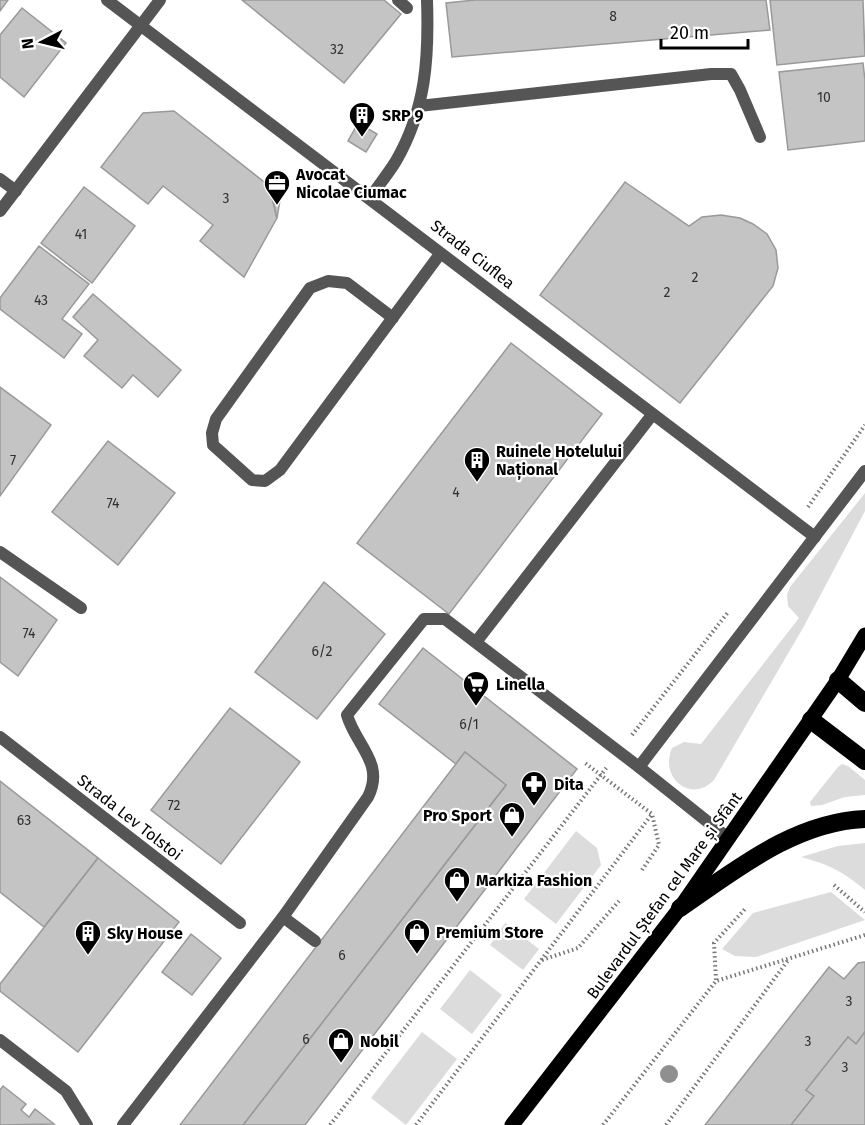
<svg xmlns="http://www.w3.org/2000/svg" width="865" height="1125" viewBox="0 0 865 1125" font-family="'Fira Sans',sans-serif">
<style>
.green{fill:#dcdcdc}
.building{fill:#c4c4c4;stroke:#999;stroke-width:1.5}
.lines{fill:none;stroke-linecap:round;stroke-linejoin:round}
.path{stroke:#777;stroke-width:4;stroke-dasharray:1.5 3;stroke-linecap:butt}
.lane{stroke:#555;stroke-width:12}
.street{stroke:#555;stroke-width:12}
.primary{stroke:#000;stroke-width:15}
.highway{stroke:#000;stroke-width:18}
.tree{fill:#8f8f8f}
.labels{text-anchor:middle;stroke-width:4.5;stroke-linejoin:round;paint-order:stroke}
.number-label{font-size:14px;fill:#313131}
.poi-label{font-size:16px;font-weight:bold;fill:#000;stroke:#fff;text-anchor:start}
.street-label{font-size:16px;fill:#000;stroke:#fff}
</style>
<rect width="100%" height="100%" fill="#fff"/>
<g class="green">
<path d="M865,493V511L803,628L714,780C691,804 659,778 672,748L684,742L701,744L799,618L788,606L787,595L790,587Z"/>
<polygon points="842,764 848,766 865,780 865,795 845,797 822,805 811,806 810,802 838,767"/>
<polygon points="576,831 597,848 601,865 556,924 524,899"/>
<path d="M865,843V890C842,871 830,865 801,857L838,846Z"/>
<polygon points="831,892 865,920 756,957 735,956 722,949 753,913"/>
<polygon points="505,923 539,949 523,970 490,945"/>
<polygon points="470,970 502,995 472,1034 440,1009"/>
<polygon points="422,1032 457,1059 406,1125 371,1098"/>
</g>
<g class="building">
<polygon points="0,0 8,0 0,11"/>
<polygon points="242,0 384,0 401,14 344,83"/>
<polygon points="475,0 766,0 770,30 452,57 446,3"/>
<polygon points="770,0 863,0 865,56 777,65"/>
<polygon points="22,8 66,43 24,97 0,77 0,35"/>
<polygon points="863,63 865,80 865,141 788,150 779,72"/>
<polygon points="174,111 268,185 271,193 277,218 244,277 200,241 213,225 163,186 148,204 101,167 143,113"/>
<polygon points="358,123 377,134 366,152 348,141"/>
<polygon points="625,182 689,226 702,217 721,215 740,218 753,224 767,234 776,250 778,268 773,286 680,403 540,295"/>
<polygon points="268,185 281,194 277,218 271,193"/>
<polygon points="84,187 135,226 92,283 41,243"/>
<polygon points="39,246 89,284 62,319 82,334 64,358 0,309 0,298"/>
<polygon points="93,294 181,370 158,397 133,375 122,388 84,356 98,340 73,317"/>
<polygon points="511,343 602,414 449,614 357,543"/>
<polygon points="0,387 51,425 0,496"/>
<polygon points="108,441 175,493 118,565 52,512"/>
<polygon points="0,577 57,620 18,676 0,662"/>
<polygon points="324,582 385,634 317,719 255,672"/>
<polygon points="423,648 577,769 305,1125 243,1125 506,785 465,752 456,764 379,704"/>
<polygon points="230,708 300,762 221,864 151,810"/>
<polygon points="465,752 506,785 243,1125 180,1125"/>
<polygon points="0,781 98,858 44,927 0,892"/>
<polygon points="98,858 179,922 78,1052 0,991 0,984"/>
<polygon points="191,934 221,958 192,995 162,972"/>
<polygon points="865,962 865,1032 856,1044 848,1037 806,1090 814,1096 791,1125 705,1125 829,967 844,979 858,963"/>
<polygon points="865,1032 865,1125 791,1125 814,1096 806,1090 848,1037 856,1044"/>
<polygon points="3,1086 26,1104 21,1110 29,1117 35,1109 54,1124 0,1125 0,1090"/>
</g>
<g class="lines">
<g class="path">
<polyline points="808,507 865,425"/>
<polyline points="632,735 729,611"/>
<polyline points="642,870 659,845 652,814"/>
<polyline points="834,885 865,912"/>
<polyline points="542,960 578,948 619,901"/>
<polyline points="716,980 714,943 745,909"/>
<polyline points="330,1125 607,767"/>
<polyline points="416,1125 652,814 585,763"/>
<polyline points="603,1125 716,981 865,935"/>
<polyline points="666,1125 789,959"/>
</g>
<g class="lane">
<polyline points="398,0 407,8"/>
<polyline points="419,106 711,74 731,74 740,90 760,137"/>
<polyline points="0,179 16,191"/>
<path d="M370,198C378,186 388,174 396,161C426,109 429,58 427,0"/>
<polyline points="393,318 347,283 328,281 310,288 216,419 212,433 213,445 252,480 265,481 280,470 440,254"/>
<polyline points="0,552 81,608"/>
<polyline points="476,642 652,415"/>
<polyline points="283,917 315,941"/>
<polyline points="0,1040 66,1091 87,1125"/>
<path d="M123,1125L283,917L368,797C385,763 356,746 347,715L424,619H445L639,767"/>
</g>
<g class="street">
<polyline points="107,0 815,537"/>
<polyline points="0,211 160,0"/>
<polyline points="0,737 240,923"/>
<polyline points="728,838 639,767 865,471"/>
</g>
<polyline class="primary" points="512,1125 680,908 838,680 865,635"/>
<g class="highway">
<polyline points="838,680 865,703"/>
<polyline points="811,720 865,761"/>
<path d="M680,908C736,870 794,822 865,819"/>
</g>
</g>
<circle class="tree" cx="669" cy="1074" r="9"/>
<defs>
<g id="building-pin" transform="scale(1.35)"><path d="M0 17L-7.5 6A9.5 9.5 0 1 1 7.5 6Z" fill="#000" stroke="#fff"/><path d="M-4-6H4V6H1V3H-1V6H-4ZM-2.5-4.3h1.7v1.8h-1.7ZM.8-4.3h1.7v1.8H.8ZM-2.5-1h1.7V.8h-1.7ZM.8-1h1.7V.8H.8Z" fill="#fff"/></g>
<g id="office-pin" transform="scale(1.35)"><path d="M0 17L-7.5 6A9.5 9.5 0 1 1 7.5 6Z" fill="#000" stroke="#fff"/><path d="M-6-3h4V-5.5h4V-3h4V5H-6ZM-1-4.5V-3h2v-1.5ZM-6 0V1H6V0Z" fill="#fff"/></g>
<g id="supermarket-pin" transform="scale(1.35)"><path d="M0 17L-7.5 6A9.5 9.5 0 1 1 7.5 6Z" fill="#000" stroke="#fff"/><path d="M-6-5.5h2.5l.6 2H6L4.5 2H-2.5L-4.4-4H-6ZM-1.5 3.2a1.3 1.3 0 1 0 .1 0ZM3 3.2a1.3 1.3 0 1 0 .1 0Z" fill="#fff"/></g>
<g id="pharmacy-pin" transform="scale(1.35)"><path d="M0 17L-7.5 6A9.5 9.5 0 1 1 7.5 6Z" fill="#000" stroke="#fff"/><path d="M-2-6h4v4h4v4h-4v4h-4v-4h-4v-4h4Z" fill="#fff"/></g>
<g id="shop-pin" transform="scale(1.35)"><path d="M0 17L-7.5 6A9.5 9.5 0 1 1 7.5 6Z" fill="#000" stroke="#fff"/><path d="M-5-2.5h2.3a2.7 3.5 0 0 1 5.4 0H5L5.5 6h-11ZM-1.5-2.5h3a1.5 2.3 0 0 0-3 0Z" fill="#fff"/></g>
</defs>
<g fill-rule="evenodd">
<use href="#building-pin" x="362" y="115"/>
<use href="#office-pin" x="277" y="183"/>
<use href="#building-pin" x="477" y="460"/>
<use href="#supermarket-pin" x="476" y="684"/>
<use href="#pharmacy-pin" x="534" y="784"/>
<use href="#shop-pin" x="512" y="815"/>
<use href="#shop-pin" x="457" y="880"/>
<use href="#shop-pin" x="417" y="932"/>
<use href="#building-pin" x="88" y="933"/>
<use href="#shop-pin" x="341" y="1041"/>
</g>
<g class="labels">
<g class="number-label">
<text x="613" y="21">8</text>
<text x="337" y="54">32</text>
<text x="824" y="102">10</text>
<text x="226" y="203">3</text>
<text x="81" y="239">41</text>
<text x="695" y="282">2</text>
<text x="667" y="297">2</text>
<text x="41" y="305">43</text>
<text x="13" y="465">7</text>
<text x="456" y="497">4</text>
<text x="113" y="508">74</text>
<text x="29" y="638">74</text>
<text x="322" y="656">6/2</text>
<text x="469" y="729">6/1</text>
<text x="174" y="810">72</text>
<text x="24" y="825">63</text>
<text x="342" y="960">6</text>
<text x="849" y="1006">3</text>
<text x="306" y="1044">6</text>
<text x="808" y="1046">3</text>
<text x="845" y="1072">3</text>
</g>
<g class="poi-label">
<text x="382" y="121">SRP 9</text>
<text x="296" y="180">Avocat<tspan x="296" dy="18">Nicolae Ciumac</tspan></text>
<text x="496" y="457">Ruinele Hotelului<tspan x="496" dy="18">Național</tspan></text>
<text x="496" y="690">Linella</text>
<text x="554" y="790">Dita</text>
<text x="492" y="821" text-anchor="end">Pro Sport</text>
<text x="476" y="886">Markiza Fashion</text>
<text x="436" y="938">Premium Store</text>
<text x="107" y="939">Sky House</text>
<text x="360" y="1047">Nobil</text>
</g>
<g class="street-label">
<text transform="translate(473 254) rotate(38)" y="6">Strada Ciuflea</text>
<text transform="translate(130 817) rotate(38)" y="6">Strada Lev Tolstoi</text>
<text transform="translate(664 895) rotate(-54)" y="6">Bulevardul Ștefan cel Mare și Sfânt</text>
</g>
</g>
<g transform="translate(42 42) rotate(263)" stroke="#ffffff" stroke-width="4.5" paint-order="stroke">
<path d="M0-4.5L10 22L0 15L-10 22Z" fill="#000000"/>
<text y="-9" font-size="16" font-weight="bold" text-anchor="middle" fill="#000000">N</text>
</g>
<path d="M661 39v9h87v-9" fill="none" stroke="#000000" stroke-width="3"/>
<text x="670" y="39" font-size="18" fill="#000000" stroke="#ffffff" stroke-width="4.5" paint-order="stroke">20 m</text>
</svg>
